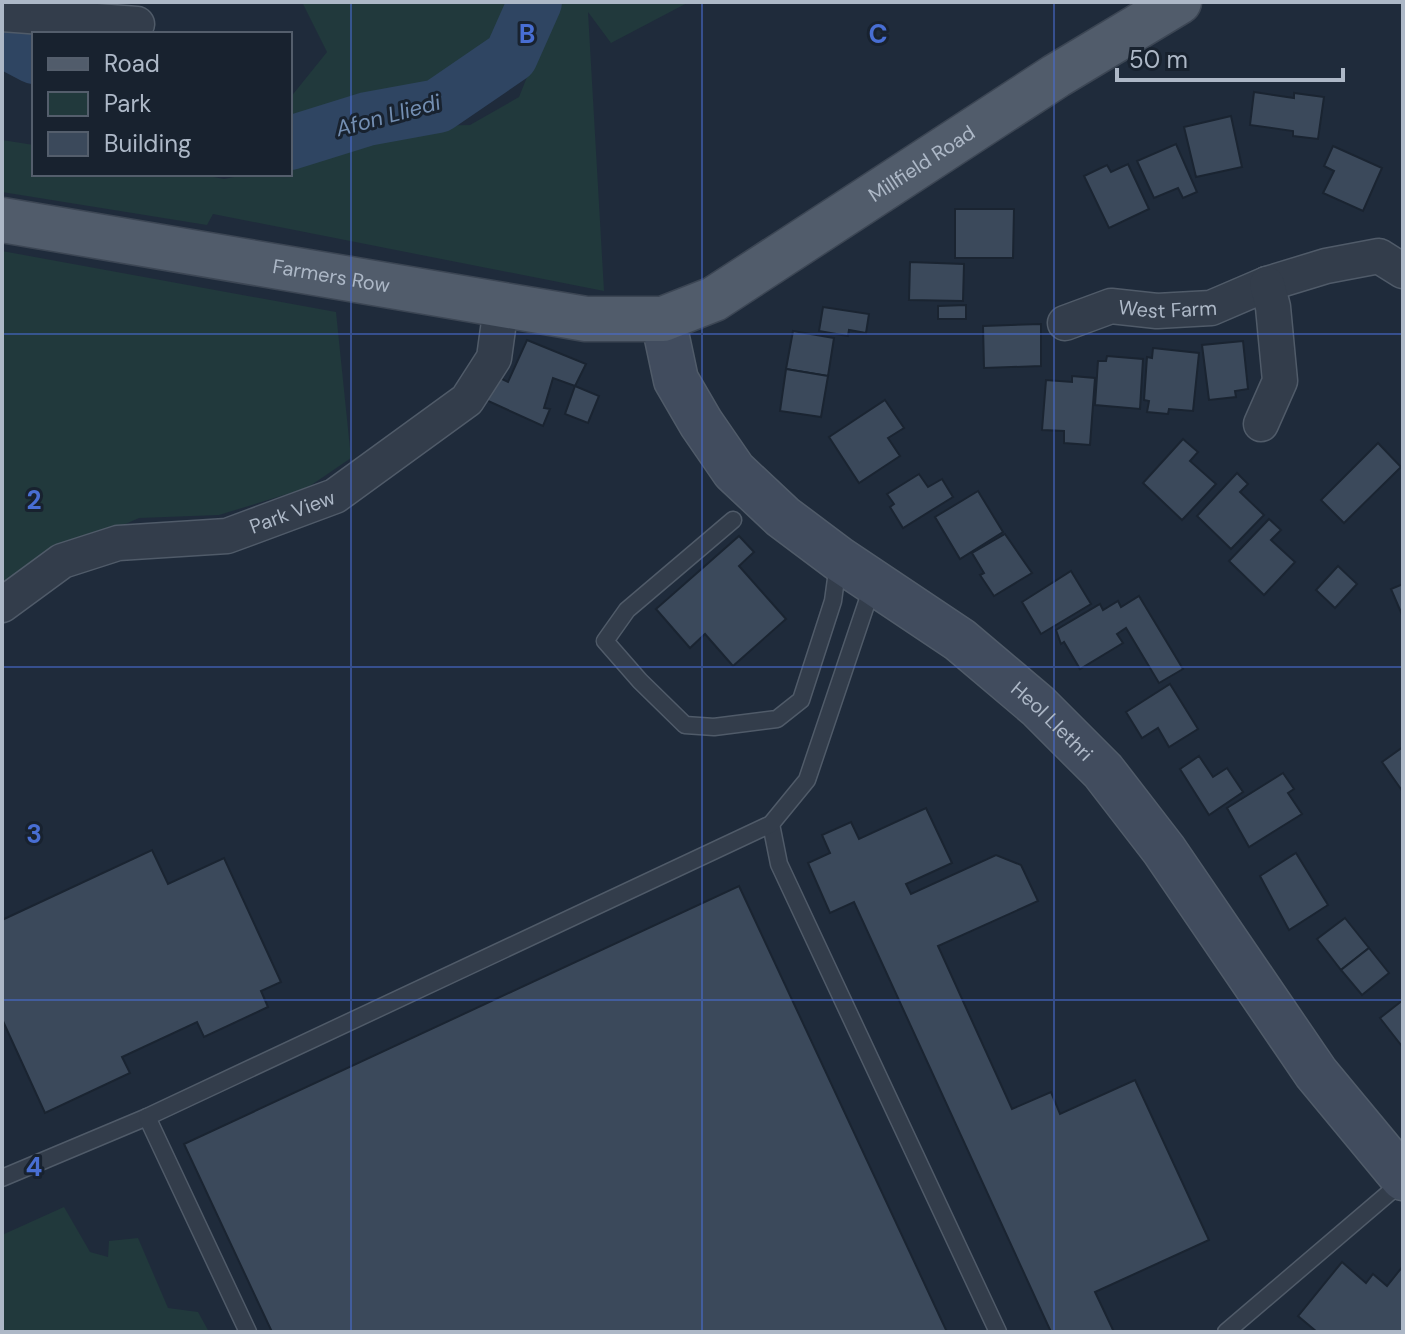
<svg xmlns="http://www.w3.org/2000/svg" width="1405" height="1334" viewBox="0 0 1405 1334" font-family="'DM Sans',sans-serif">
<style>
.green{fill:#21393c}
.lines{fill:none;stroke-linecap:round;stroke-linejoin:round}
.river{stroke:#2f4562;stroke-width:54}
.building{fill:#3b495b;stroke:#1a2431;stroke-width:2}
.service-casing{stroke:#505b69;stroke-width:19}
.minor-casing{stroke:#505b69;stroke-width:37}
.secondary-casing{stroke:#505b69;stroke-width:47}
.primary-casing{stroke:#3c4654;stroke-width:47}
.service{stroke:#333d4b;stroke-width:16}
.minor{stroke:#333d4b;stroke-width:34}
.secondary{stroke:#414c5e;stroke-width:44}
.primary{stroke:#515c6b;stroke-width:44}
.grid{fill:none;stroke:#486ed3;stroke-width:2;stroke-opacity:0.55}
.labels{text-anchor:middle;stroke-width:6;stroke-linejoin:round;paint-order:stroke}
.street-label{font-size:20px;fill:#adb8c7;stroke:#18222f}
.water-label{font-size:22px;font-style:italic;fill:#738eb2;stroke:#18222f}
.grid-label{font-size:26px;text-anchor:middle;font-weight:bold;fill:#486ed3;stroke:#18222f;stroke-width:6;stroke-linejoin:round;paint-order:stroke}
</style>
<rect width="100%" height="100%" fill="#1f2b3b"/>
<g class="green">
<polygon points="302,2 512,2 493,43 459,77 433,90 290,121 290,98 327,52"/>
<polygon points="548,2 689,2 611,43 588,12 604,291 213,214 207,225 2,192 2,140 34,145 34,174 198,174 224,179 248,174 290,174 290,164 390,127 470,125 519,97 555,7"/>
<polygon points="2,251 336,312 351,458 307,488 219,515 139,518 60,553 2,591"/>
<polygon points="64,1207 90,1252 108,1257 109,1241 138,1238 168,1308 198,1312 209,1332 2,1332 2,1235"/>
</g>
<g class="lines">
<g class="river">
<polyline points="2,40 34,57"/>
<polyline points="290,143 367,119 438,106 511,56 535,2"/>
</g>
</g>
<g class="building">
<polygon points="1254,92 1294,98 1294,93 1324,97 1318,139 1293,136 1293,131 1250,125"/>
<polygon points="1231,116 1242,167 1196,177 1184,127"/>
<polygon points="1176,144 1197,192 1183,198 1178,188 1154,198 1137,161"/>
<polygon points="1333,146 1382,168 1363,211 1323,193 1334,171 1324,166"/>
<polygon points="1128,164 1149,209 1109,228 1084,176 1107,165 1111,172"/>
<polygon points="955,209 1014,209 1013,258 955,258"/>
<polygon points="910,262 964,264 963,301 909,300"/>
<polygon points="966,305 966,319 938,319 938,306"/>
<polygon points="823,307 869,314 866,333 849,330 848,336 819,331"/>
<polygon points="1041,324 1041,366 984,368 983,326"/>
<polygon points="793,331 834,338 828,376 786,369"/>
<polygon points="527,340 586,364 575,386 553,378 544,408 550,409 543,426 486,400 498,377 508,382"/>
<polygon points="1243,341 1248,389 1235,391 1236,397 1209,400 1202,345"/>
<polygon points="1153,348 1199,353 1193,411 1169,409 1168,414 1147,412 1149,401 1144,400 1147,357 1152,358"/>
<polygon points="1107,356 1143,359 1140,409 1095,405 1098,361 1106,361"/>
<polygon points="786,369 828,376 821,417 780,411"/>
<polygon points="1072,376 1095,378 1090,445 1064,443 1064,431 1042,430 1046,380 1072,382"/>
<polygon points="575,386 599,396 588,423 565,414"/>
<polygon points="885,400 904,428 888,438 900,456 859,483 829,437"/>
<polygon points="1183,439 1198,452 1190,461 1216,484 1182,520 1143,483"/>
<polygon points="1378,443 1401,467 1344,523 1321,500"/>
<polygon points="1237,473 1248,484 1240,492 1264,515 1231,549 1197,516"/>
<polygon points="919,474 928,487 942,479 953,497 903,528 890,507 894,504 887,494"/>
<polygon points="978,491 1003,532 960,559 935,517"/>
<polygon points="1269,519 1281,530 1271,540 1295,562 1264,595 1229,561"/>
<polygon points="1005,534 1032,573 994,596 980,575 984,573 972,553"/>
<polygon points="739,536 754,552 739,566 786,619 733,666 705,634 690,648 656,609"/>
<polygon points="1338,566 1357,584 1335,608 1316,590"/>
<polygon points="1071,571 1091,604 1041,634 1022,602"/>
<polygon points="1403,584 1403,617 1391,589"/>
<polygon points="1139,596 1183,669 1159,683 1126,628 1117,634 1123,643 1080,669 1064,642 1061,644 1056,630 1100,604 1103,610 1118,601 1121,607"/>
<polygon points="1170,684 1198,729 1169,747 1158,728 1142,738 1126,712"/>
<polygon points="1403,747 1403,792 1382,762"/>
<polygon points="1199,756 1213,777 1227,768 1243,792 1209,815 1180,769"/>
<polygon points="1283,773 1294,789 1288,793 1302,814 1249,847 1227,808"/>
<polygon points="926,808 952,863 906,884 911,894 996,855 1021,865 1038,901 938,946 1012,1109 1051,1092 1060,1114 1135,1080 1209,1240 1095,1292 1114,1332 1051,1332 854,902 830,913 808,863 830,853 822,835 851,822 859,839"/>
<polygon points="152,850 168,884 224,858 281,982 261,991 268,1007 204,1037 197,1022 122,1057 130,1073 45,1113 2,1019 2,920"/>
<polygon points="1296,853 1328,905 1289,930 1260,876"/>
<polygon points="739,886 947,1332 272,1332 184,1144"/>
<polygon points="1345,918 1369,948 1341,970 1317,939"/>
<polygon points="1369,948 1389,973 1362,995 1341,970"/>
<polygon points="1403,1000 1403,1043 1401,1045 1380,1018"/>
<polygon points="1342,1262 1366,1283 1373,1274 1387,1286 1403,1266 1403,1332 1317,1332 1298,1316"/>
</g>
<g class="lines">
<g class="service-casing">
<g id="service">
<polyline points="733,520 627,610 605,641 640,681 685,725 714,727 777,719 801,700 833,601 838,564"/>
<polyline points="771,824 779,864 998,1332"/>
<polyline points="2,1178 147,1117"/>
<polyline points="248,1332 147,1117 771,824 807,780 873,584"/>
<polyline points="1226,1332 1403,1181"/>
</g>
</g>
<g class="minor-casing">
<g id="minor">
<polyline points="2,14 137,24"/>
<path id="s1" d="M1065,323L1111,306L1157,311L1211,308L1267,284L1326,266L1379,256L1403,271"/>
<polyline points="1261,424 1280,381 1273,307 1267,284"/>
<path id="s2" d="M2,605L62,561L118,543L227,536L335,496L467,400L494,358L501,307"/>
</g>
</g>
<g class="secondary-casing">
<g id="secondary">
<path id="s3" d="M663,319L676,380L701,423L734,471L783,517L839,559L960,640L1038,706L1103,771L1164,850L1316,1073L1403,1178"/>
</g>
</g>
<g class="primary-casing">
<g id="primary">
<path id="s4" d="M2,220L586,319H663L714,299L1056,76L1179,2"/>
</g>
</g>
<use href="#service" class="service"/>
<use href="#minor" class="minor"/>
<use href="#secondary" class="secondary"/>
<use href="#primary" class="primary"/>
</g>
<path class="grid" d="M351,2V1332M702,2V1332M1054,2V1332M2,334H1403M2,667H1403M2,1000H1403"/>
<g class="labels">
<g class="street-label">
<text dy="7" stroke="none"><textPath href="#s4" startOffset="972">Millfield Road</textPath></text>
<text dy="7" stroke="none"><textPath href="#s4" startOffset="334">Farmers Row</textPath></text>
<text dy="7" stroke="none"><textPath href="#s1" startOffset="106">West Farm</textPath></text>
<text dy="7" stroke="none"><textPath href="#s2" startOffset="312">Park View</textPath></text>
<text dy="7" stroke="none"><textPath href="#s3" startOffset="576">Heol Llethri</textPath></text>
</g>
<g class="water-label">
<text transform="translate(388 115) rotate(-15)" y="8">Afon Lliedi</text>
</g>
</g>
<g class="grid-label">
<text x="527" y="43">B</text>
<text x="878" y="43">C</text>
<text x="34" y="509">2</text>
<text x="34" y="843">3</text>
<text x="34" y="1176">4</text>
</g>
<rect width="1405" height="1334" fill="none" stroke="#adb8c7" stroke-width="8"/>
<rect x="32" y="32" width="260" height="144" fill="#18222f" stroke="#545e6c" stroke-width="2"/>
<rect x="48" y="58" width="40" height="12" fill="#515c6b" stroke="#545e6c" stroke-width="2"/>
<text x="104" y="72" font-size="24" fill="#adb8c7">Road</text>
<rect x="48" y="92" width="40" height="24" fill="#21393c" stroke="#545e6c" stroke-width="2"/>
<text x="104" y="112" font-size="24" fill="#adb8c7">Park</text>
<rect x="48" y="132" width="40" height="24" fill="#3b495b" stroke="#545e6c" stroke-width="2"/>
<text x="104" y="152" font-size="24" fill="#adb8c7">Building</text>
<path d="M1117 68v12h226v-12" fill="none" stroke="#adb8c7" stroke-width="4"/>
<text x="1129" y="68" font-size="24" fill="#adb8c7" stroke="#18222f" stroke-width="6" paint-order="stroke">50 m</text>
</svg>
